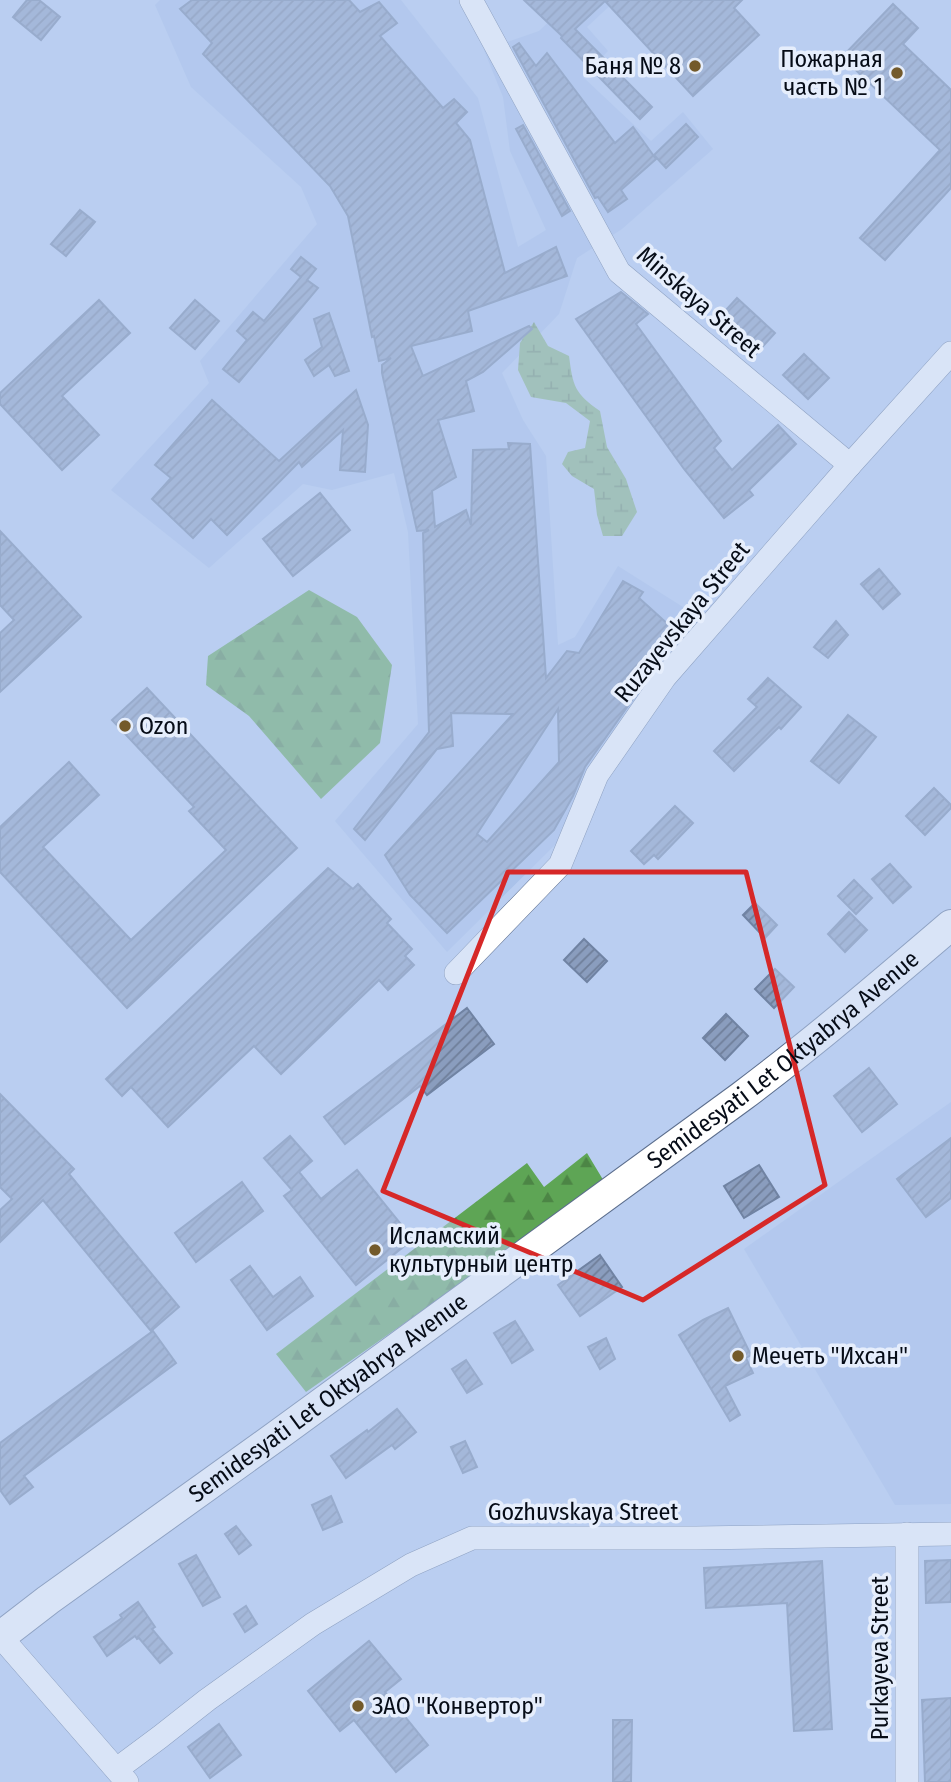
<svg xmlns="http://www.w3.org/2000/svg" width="951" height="1782" viewBox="0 0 951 1782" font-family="'Fira Sans Condensed',sans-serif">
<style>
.built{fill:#aac2ea}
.forest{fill:url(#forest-firs)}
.wetland{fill:url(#wetland-marsh)}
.building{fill:url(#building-hatch);stroke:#7083a3;stroke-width:2;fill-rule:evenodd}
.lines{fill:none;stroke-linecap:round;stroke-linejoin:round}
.minor-casing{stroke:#5c6e8d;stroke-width:24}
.major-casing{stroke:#5c6e8d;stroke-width:32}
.minor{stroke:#fff;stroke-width:23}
.major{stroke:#fff;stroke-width:30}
.marked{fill:none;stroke:#d62828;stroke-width:5;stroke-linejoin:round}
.poi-dot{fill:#735a2b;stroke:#e6eefc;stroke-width:2.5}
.labels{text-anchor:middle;stroke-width:7;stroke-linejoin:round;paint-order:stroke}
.poi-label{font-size:24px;fill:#060c17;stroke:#e6eefc;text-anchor:start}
.street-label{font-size:24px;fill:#060c17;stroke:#e6eefc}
</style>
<defs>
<pattern id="forest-firs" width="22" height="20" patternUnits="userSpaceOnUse" patternTransform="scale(1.75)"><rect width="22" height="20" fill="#5ea555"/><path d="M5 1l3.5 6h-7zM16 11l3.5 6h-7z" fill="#4c8545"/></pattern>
<pattern id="wetland-marsh" width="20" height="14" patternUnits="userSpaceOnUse" patternTransform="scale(1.75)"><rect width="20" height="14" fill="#83b27c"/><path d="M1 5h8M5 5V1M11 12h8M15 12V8" fill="none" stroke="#698f65"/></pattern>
<pattern id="building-hatch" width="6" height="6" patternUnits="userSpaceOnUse" patternTransform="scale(1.75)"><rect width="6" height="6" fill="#8a9dbe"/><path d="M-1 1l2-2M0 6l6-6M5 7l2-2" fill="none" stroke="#6f7e99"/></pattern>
</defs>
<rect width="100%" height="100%" fill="#bacef1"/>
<g class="built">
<polygon points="160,0 401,0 478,98 518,247 546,230 510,151 503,97 484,50 539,31 571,0 616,0 587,27 608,51 583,77 651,141 683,112 713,149 622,229 577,258 559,314 502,373 523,420 546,456 558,645 575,637 618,566 702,619 597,764 556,844 447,952 335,821 418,724 408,532 394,473 332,490 303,484 209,568 111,490 209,383 200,361 317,224 301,187 191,87 155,5"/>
<polygon points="951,1102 951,1504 895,1505 744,1249"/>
</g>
<g class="forest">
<polygon points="309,590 357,617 392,665 380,743 321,799 249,716 206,685 208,656"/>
<polygon points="587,1153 605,1183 306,1392 276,1354 527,1163 544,1187"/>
</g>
<path class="wetland" d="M534,322L548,346L569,356C573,386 574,393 600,411L607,447L626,479L637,512L622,536H603L597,515L594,489L572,476L562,464L568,452L585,448L590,421L566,403L531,397L518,370L520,343Z"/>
<g class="building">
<polygon points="27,0 39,0 60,17 41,40 13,17"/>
<path d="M192,0H349L360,12L379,2L397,23L380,36L443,108L454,99L467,112L456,123L470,140L505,273L556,247L567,276L468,311L472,331L411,346L423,376L529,326L532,329L483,372L466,381L474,411L438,420L456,477L432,491L435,527L466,510L471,525L473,450L509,449L508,443L530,444L546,678L567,651L579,653L623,581L643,592L639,598L680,635L654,669L585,767L573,796L554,830L447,933L410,895L385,855L513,714L451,713L453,746L437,749L365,840L354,829L429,732L423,533L429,530L417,531L382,373V365L391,358L379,361L374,336L372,337L348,216L330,186L203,54L212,43L180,9ZM558,709L559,762L487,842L477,834Z"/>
<polygon points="524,0 742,0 734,8 759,35 693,96 605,1 575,29 652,107 640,119 561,38 562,36"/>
<polygon points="893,4 918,28 903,44 951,90 951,188 885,260 860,238 940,150 842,57"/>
<polygon points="519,43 536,66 547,53 615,143 633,127 656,159 621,190 627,199 608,212 598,197 595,198 513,47"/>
<polygon points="686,124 698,137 666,168 654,155"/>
<polygon points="523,125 570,211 562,216 516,129"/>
<polygon points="80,210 95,222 66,256 51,244"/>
<polygon points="301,257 316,269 307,280 318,288 239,382 223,369 247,340 237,331 253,312 264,321 301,277 291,269"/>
<polygon points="621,292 648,314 636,324 721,441 714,448 732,470 778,425 796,444 749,490 753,495 724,518 684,469 576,319"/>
<polygon points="737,298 775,333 754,356 716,321"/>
<polygon points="99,300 130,333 62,396 99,435 62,470 0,404 0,393"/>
<polygon points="195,300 219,321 195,349 170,328"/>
<polygon points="329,313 349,371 335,376 329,365 314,376 305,360 322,347 314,319"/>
<polygon points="804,354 829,378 808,399 783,375"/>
<polygon points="356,390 368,425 365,472 340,470 343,430 302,467 299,462 227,535 211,519 193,538 152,499 171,478 155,465 212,400 279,461"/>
<polygon points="320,493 350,530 293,576 263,539"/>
<polygon points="0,531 81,617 0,692 0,633 14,620 0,605"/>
<polygon points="879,569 900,594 883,609 861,584"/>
<polygon points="836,621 848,635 828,658 814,647"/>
<polygon points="768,678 801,707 781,729 779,727 734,771 714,751 757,707 748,699"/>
<polygon points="147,688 297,848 127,1008 0,872 0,827 69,762 99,795 43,847 131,940 226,850 189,811 194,807 112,720"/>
<polygon points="848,715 876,737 839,783 811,761"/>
<polygon points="934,788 951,805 951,808 925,835 906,816"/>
<polygon points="675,806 693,823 658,859 654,855 644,864 631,851"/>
<polygon points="890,864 911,887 893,903 872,879"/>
<polygon points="328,868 353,889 358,884 391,919 387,923 412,949 405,956 414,965 388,990 379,980 281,1074 254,1046 168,1127 131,1087 122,1096 106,1079"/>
<polygon points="854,880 872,898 856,914 838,896"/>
<polygon points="755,903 777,925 765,938 743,915"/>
<polygon points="849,912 867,930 845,952 828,934"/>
<polygon points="584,939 607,961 587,982 564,960"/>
<polygon points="775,969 794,987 774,1008 755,989"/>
<polygon points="467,1008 494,1044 427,1095 420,1086 345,1144 324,1117"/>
<polygon points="726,1014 748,1036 725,1060 703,1038"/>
<polygon points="869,1068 897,1104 862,1132 834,1096"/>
<polygon points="0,1094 74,1169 69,1174 179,1307 151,1331 43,1200 0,1242 0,1210 12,1199 0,1187"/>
<polygon points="290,1136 312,1161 299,1172 321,1199 357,1170 413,1239 356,1285 284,1196 292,1190 264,1158"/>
<polygon points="951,1138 951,1198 926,1217 897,1179"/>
<polygon points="759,1165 779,1197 744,1218 724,1186"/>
<polygon points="242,1182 263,1211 196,1262 175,1233"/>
<polygon points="600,1255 622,1287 580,1316 558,1285"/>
<polygon points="250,1266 273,1297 300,1277 313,1296 267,1330 231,1280"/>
<polygon points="728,1308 751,1355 746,1358 753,1373 725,1386 740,1415 730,1421 679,1335 703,1320"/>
<polygon points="515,1321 533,1350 512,1363 494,1333"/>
<polygon points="153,1331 176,1363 24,1476 33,1487 10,1504 0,1490 0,1443"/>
<polygon points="606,1338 615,1359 600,1369 588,1347"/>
<polygon points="466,1360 482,1384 467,1393 452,1369"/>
<polygon points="397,1409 416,1432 395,1449 392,1445 346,1478 331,1456 367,1430 368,1432"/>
<polygon points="465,1441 477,1467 463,1473 451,1447"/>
<polygon points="331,1496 342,1522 323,1530 312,1505"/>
<polygon points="236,1526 251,1545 239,1554 225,1534"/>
<polygon points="196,1555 220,1597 203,1606 179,1564"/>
<polygon points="951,1560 951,1602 926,1603 925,1561"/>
<polygon points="822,1561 832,1729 794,1731 787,1603 706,1608 704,1568"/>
<polygon points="138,1602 155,1627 152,1629 172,1653 160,1663 139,1638 137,1639 135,1636 107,1656 94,1637 122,1618 120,1615"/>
<polygon points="246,1606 257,1624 245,1632 234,1614"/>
<polygon points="369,1641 401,1679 385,1692 428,1745 396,1772 354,1720 340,1731 308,1691"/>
<polygon points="951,1698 951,1782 925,1782 922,1700"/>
<polygon points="613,1720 632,1720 631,1782 613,1782"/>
<polygon points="219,1724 241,1755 210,1778 188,1747"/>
</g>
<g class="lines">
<g class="minor-casing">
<g id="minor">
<polyline points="471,0 619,272 850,465"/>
<polyline points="456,973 560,865 597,775 665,677 850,465 951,353"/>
<polyline points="1,1637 127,1782"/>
<polyline points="117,1769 160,1737 207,1700 313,1624 411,1565 472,1538 696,1538 951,1534"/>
<polyline points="907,1782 907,1534"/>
</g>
</g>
<g class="major-casing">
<g id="major">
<path id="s1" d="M0,1637L48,1600L282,1432L741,1097C813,1043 882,984 951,925"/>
</g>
</g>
<use href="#minor" class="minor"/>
<use href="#major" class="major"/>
</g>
<path d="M0 0H951V1782H0ZM508,872H746L825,1185L643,1300L383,1191Z" fill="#bacef1" fill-opacity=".55" fill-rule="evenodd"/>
<path class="marked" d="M508,872H746L825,1185L643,1300L383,1191Z"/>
<g class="poi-dot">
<circle cx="695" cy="66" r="7"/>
<circle cx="897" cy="73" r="7"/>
<circle cx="125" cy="726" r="7"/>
<circle cx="375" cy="1250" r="7"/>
<circle cx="738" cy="1356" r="7"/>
<circle cx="358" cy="1706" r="7"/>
</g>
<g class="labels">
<g class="poi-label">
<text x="883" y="67" text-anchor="end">Пожарная<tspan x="883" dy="28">часть № 1</tspan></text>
<text x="681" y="74" text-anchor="end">Баня № 8</text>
<text x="139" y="734">Ozon</text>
<text x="389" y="1244">Исламский<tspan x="389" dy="28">культурный центр</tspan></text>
<text x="752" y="1364">Мечеть "Ихсан"</text>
<text x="372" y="1714">ЗАО "Конвертор"</text>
</g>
<g class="street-label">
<text transform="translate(699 302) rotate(41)" y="8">Minskaya Street</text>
<text transform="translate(682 622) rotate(-51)" y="8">Ruzayevskaya Street</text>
<text dy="8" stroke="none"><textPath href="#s1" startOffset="973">Semidesyati Let Oktyabrya Avenue</textPath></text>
<text dy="8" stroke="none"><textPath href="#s1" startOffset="406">Semidesyati Let Oktyabrya Avenue</textPath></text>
<text x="583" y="1520">Gozhuvskaya Street</text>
<text transform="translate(880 1658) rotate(-90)" y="8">Purkayeva Street</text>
</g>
</g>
</svg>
